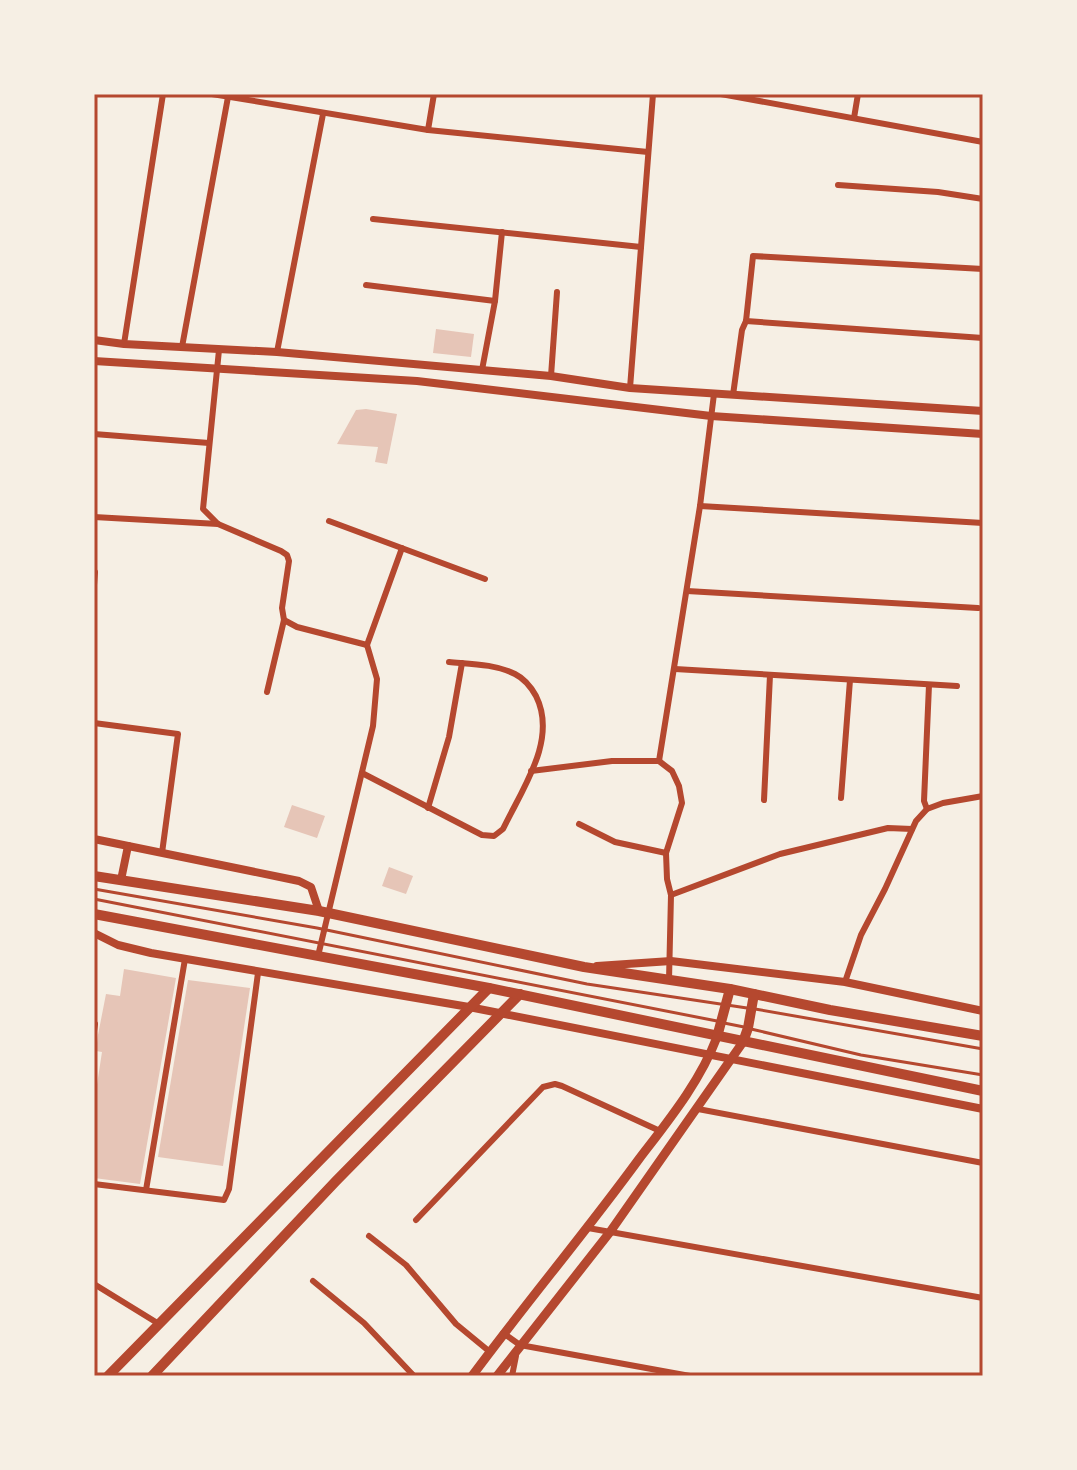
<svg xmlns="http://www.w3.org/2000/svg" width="1077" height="1470" viewBox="0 0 1077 1470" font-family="'Titillium Web',sans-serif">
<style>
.building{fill:#e6c5b7}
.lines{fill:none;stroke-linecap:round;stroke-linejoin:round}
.service{stroke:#b5482f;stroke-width:3}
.minor{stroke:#b5482f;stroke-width:6}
.tertiary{stroke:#b5482f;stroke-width:8}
.secondary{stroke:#b5482f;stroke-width:9}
.primary{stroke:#b5482f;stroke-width:10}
.trunk{stroke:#b5482f;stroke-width:10}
.neatline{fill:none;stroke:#b5482f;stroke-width:3}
</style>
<rect width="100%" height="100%" fill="#f6efe4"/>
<g class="building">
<polygon points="436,329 474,334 471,357 433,353"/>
<polygon points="366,409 397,414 387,464 375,462 378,447 337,444 356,410"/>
<polygon points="292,805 325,816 317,838 284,827"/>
<polygon points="389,867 413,876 406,894 382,886"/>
<polygon points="124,969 176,978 140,1184 94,1178 94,1104 102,1052 96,1051 98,1035 106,994 120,996"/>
<polygon points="188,980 250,988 223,1166 158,1157"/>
</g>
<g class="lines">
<g class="service">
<polyline points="94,889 317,928 587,984 747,1008"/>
<polyline points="94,899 717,1021"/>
<polyline points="755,1009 983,1049"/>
<polyline points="724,1023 744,1027"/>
<polyline points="751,1029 861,1055 983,1075"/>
</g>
<g class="minor">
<polyline points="212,94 428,130 648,152"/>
<polyline points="721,94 983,142"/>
<polyline points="854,118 858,94"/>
<polyline points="428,130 434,94"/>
<polyline points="838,185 938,192 983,199"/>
<polyline points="373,219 641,247"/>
<polyline points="366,285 495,301"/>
<polyline points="746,321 983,338"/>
<polyline points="124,344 163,94"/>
<polyline points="182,347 228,97"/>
<polyline points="219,350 203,509 218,524 281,551 287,555 289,561 282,608 284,620 267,692"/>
<polyline points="277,352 323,114"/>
<polyline points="482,370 495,301 502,232"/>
<polyline points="551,376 557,292"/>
<polyline points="630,388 653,94"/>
<polyline points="733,395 742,330 746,321 753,256 983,269"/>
<polyline points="94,434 209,443"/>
<polyline points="700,506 983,523"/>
<polyline points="94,517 218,524"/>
<polyline points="329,521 485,579"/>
<polyline points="94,585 95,572"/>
<polyline points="687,591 978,608"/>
<polyline points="284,620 297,627 367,645"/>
<polyline points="675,669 957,686"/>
<polyline points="94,723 178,734 162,853"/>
<polyline points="659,761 700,506 714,394"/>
<polyline points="531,771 612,761 659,761 672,771 679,786 682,803 666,853 667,879 671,895 669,980"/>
<path d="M362,773L482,835L494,836L503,829C522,789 558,740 536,696C531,687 525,679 515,674C495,664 471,664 449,662"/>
<polyline points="841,798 850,680"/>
<polyline points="764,800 770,675"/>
<polyline points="428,808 449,737 462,663"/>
<polyline points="927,809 924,801 929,685"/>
<polyline points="579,824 615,842 666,853"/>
<polyline points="671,895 780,854 888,828 912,829"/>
<polyline points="318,956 373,726 377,679 367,645 402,548"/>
<polyline points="845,982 861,935 885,889 916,821 927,809 943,803 983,796"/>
<polyline points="94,1031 95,1024"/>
<polyline points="698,1109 983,1163"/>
<polyline points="94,1184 224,1200 229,1189 258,973"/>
<polyline points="146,1190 185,959"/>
<polyline points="416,1220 543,1087 555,1084 562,1086 660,1131"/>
<polyline points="588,1228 983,1298"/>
<polyline points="369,1236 406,1265 456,1324 490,1352"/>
<polyline points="313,1281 364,1323 414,1376"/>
<polyline points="94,1284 159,1324"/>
<polyline points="503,1333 520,1345 690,1376"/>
<polyline points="512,1376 516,1356"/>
</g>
<g class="tertiary">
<polyline points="94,340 124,344 277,352 551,376 630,388 983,411"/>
<polyline points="94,361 417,381 711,416 983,434"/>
<polyline points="94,839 299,881 311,887 319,911"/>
<polyline points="121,880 128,846"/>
<polyline points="94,933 118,945 151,953 469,1007 983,1109"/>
<polyline points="597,966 671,961 845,982 983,1011"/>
</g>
<g class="secondary">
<path d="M472,1376C526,1303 585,1233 639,1159C668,1121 700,1082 717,1037"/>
<polyline points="497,1376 610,1232 743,1042"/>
</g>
<g class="primary">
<polyline points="108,1376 489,988"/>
<polyline points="152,1376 336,1181 520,994"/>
</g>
<g class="trunk">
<polyline points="94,876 319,911 584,967 730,989 830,1010 983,1036"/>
<polyline points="94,914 489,988 983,1091"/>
<polyline points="717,1037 730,989"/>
<polyline points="743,1042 748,1028 754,994"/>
</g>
</g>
<rect width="1077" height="1470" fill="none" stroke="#f6efe4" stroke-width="192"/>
<rect x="96" y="96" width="885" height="1278" class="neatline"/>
</svg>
